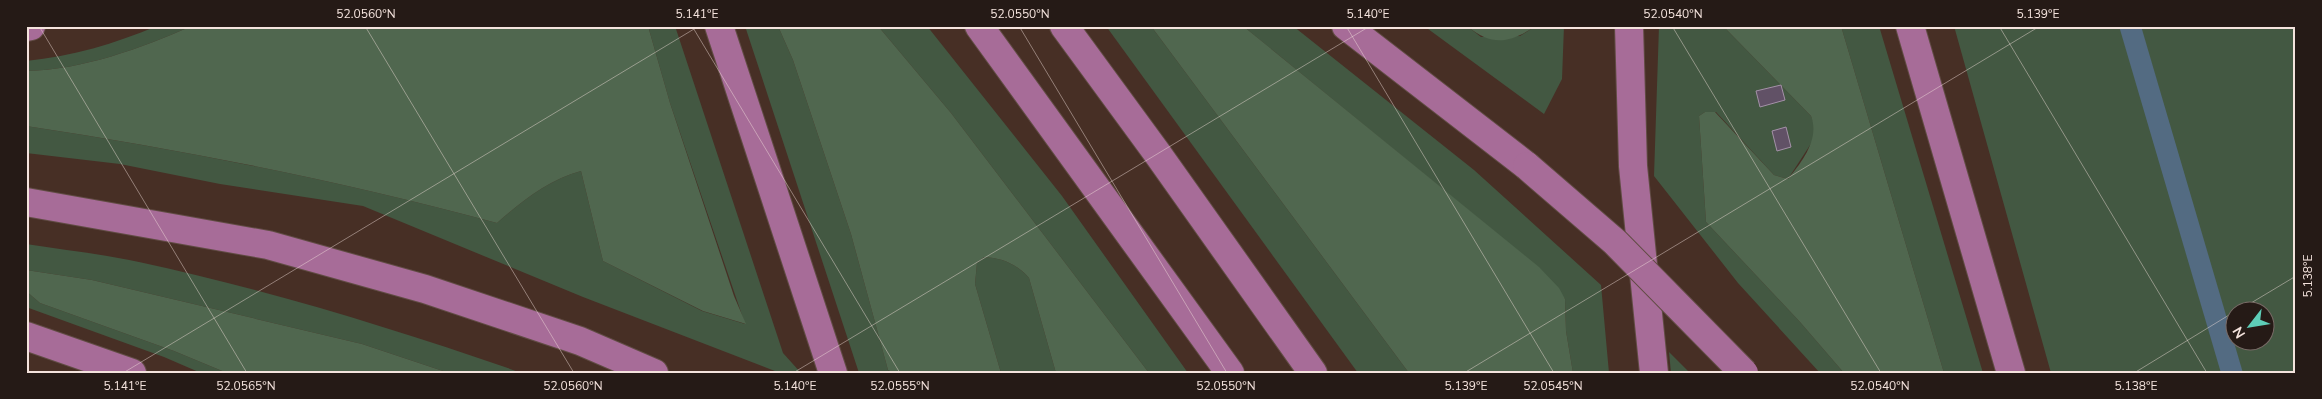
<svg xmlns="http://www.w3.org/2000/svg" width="2322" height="399" viewBox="0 0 2322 399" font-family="'Nunito Sans',sans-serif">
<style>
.green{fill:#435842;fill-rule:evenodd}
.forest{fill:#50674f}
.water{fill:#536b82}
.building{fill:#615166;stroke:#a491a8}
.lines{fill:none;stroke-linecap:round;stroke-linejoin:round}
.motorway-casing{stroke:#614c44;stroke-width:30}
.motorway{stroke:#a76c98;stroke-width:28}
.motorway-bridge-casing{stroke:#614c44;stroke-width:30;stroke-linecap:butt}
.motorway-bridge{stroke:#a76c98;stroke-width:28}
.ticks{fill:none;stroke:#f4e3dd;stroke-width:1;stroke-opacity:0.45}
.neatline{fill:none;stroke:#f4e3dd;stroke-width:2}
.ticks-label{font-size:12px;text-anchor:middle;fill:#f4e3dd}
</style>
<rect width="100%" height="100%" fill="#472f25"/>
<g class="green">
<path d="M157,26H192C141,48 83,70 26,71V61C73,56 114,44 157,26Z"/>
<path d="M648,26H675L783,353L801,373H780L583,297L363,206L220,184L120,164L26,153V126C184,150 342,181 497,223C522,201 548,180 581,171L603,261L702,311L745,324L670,103Z"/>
<polygon points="745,26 778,26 793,60 851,234 888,370 894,373 859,373"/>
<polygon points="878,26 927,26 1062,196 1188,373 1149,373 951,113"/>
<polygon points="1106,26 1151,26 1409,373 1358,373"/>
<polygon points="1243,26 1293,26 1474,170 1601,285 1609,373 1573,373 1566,331 1565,299 1539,268"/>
<polygon points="1424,26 1467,26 1481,37 1520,36 1536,26 1564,26 1562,79 1544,114"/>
<polygon points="1659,26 1723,26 1811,116 1815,126 1814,139 1788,179 1774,175 1716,112 1705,112 1699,116 1706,222 1800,322 1844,373 1820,373 1738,283 1654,176"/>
<polygon points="1841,26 1879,26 1983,373 1944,373"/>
<path d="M1954,26H2296V373H2051ZM2234,312H2264V342H2234Z"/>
<path d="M26,244C64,250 102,254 139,262C269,290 396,329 522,373H449L362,344L92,280L26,270Z"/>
<path d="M984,257C1002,258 1017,264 1029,278L1056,373H1001L975,284L977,263Z"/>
<polygon points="26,291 40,303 174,351 227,373 201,373 164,357 26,307"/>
<polygon points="1669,352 1690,373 1671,373"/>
</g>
<g class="forest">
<path d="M192,26H648L670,103L734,296L746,324L703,311L603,261L581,171C548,180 522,201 497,223C342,181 185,150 26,126V71C83,70 141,48 192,26Z"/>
<path d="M778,26H878L951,113L1149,373H1056L1029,278C1017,264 1002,258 984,257L977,263L975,284L1001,373H894L888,370L851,234L793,60Z"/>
<polygon points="1151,26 1243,26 1539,267 1559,288 1565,299 1566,331 1573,373 1409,373"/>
<path d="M1467,26H1536C1509,43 1493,47 1467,26Z"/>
<path d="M1723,26H1841L1944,373H1844L1800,322L1706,222L1699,116L1705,112H1715L1774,175L1788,179C1802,162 1820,139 1811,116Z"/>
<polygon points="26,270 92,280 362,344 449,373 227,373 174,351 40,303 26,291"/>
</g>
<polygon class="water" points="2119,26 2141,26 2243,373 2221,373"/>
<g class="building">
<polygon points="1781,85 1785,100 1760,107 1756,91"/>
<polygon points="1786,127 1791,147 1777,151 1772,131"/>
</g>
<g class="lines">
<g class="motorway-casing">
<g id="motorway">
<polyline points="719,26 833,373"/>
<polyline points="979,26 1230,373"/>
<polyline points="1064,26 1157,153 1313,373"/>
<polyline points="1346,26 1527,166"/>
<polyline points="1629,26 1633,166 1654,373"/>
<polyline points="1910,26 2011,373"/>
<polyline points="26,27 31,26"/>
<polyline points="26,202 268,245 425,289 580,341 654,373"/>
<polyline points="26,336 132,373"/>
</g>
</g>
<use href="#motorway" class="motorway"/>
<g class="motorway-bridge-casing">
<polyline id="motorway-bridge" points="1527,166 1615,242 1744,373"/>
</g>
<use href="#motorway-bridge" class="motorway-bridge"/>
</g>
<path class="ticks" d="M39,26L247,373M365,26L574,373M692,26L900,373M1019,26L1227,373M1346,26L1554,373M1672,26L1881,373M1999,26L2207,373M26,28L29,26M2236,312L2296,276M123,373L699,26M793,373L1370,26M1464,373L2040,26M2134,373L2234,312"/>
<rect width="2322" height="399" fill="none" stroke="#251a16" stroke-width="55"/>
<g transform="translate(2250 326) rotate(239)"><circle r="24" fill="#251a16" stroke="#786a66"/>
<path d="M0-4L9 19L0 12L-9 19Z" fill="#5eceb8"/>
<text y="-8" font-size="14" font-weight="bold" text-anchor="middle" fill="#f4e3dd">N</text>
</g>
<rect x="28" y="28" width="2266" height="344" class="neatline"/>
<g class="ticks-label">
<text x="366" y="18">52.0560°N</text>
<text x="697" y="18">5.141°E</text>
<text x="1020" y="18">52.0550°N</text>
<text x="1368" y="18">5.140°E</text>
<text x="1673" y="18">52.0540°N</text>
<text x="2038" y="18">5.139°E</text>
<text transform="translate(2308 276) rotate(-90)" y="4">5.138°E</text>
<text x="125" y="390">5.141°E</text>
<text x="246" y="390">52.0565°N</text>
<text x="573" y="390">52.0560°N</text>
<text x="795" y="390">5.140°E</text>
<text x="900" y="390">52.0555°N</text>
<text x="1226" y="390">52.0550°N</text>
<text x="1466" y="390">5.139°E</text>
<text x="1553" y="390">52.0545°N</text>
<text x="1880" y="390">52.0540°N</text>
<text x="2136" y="390">5.138°E</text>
</g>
</svg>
